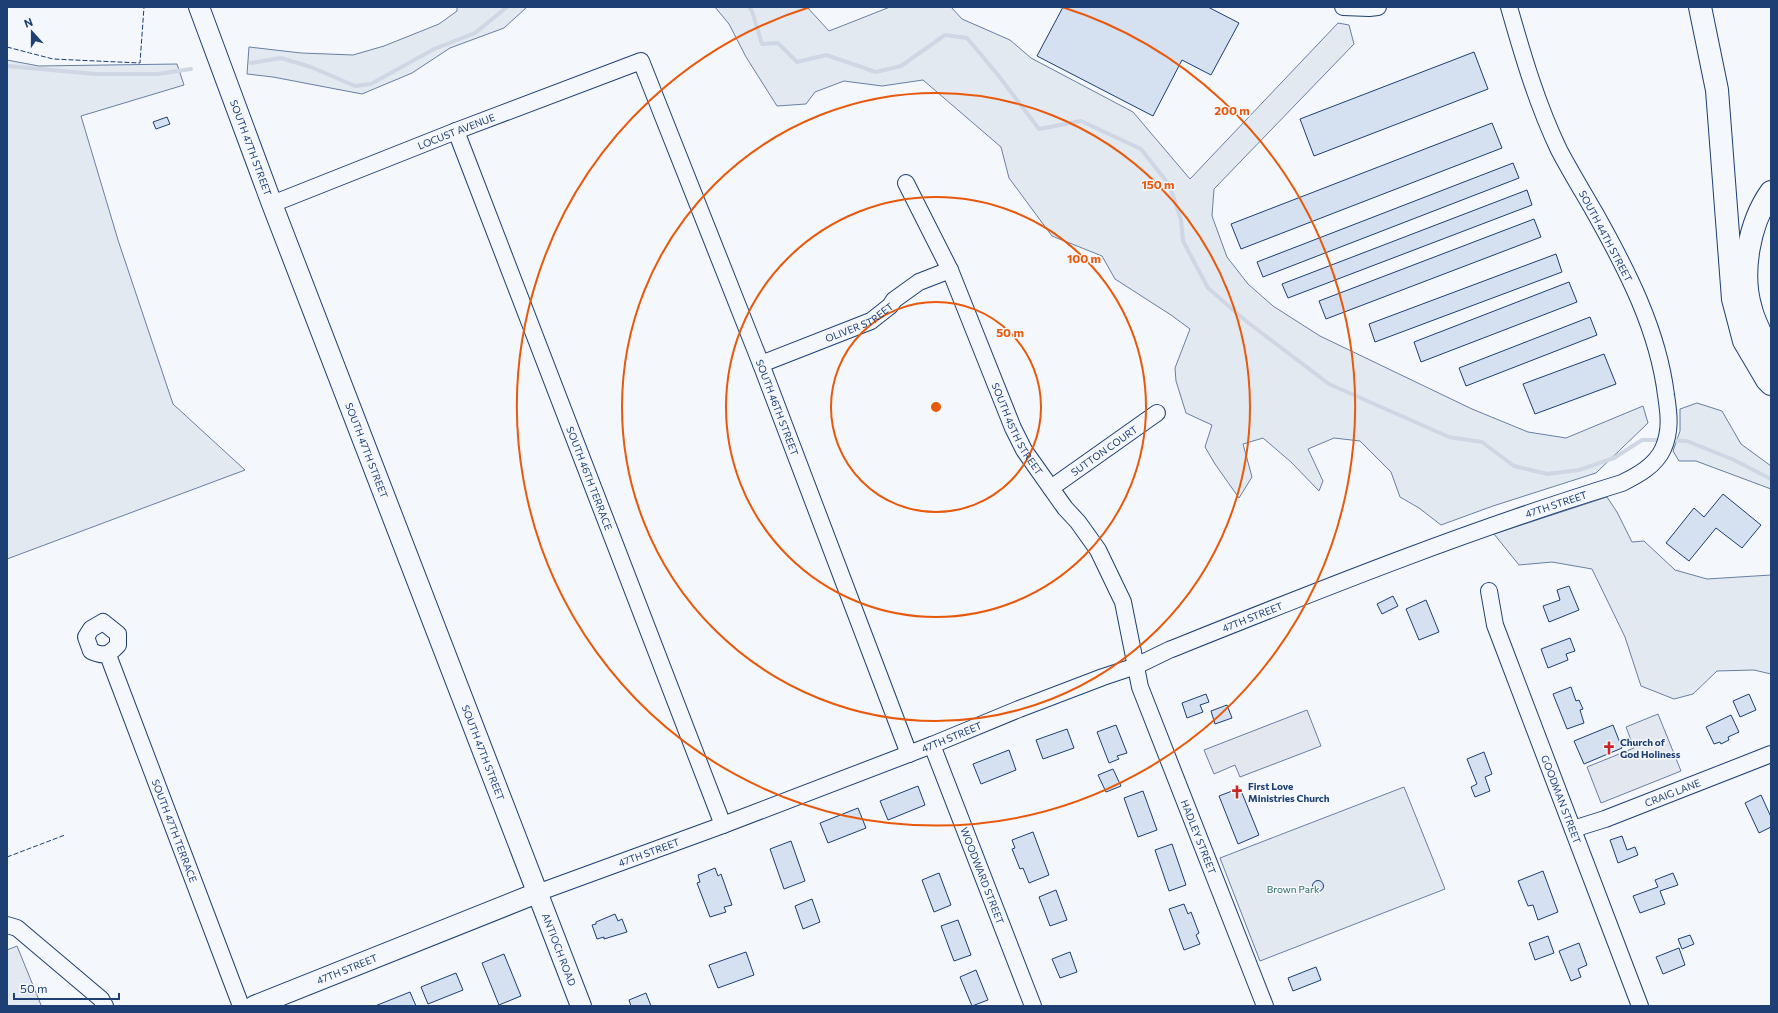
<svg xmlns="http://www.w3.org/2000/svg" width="1778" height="1013" viewBox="0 0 1778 1013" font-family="Commissioner,sans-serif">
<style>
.green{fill:#e3e9f0;stroke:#687fa3}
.parking{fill:#e3e8f0;stroke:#687fa3}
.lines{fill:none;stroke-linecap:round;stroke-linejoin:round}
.stream{stroke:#cfd7e4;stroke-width:4}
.building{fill:#d5e0f0;stroke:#1d3f73}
.minor-casing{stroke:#1d3f73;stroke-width:18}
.major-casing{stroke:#1d3f73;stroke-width:22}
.highway-casing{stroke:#1d3f73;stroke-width:24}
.minor{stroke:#f4f7fb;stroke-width:16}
.major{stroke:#f4f7fb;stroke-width:20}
.highway{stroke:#f4f7fb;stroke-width:22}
.fence{stroke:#1d3f73;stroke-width:1;stroke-dasharray:5 2;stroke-linecap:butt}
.ring{fill:none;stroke:#e8590c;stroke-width:2}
.labels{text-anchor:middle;stroke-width:3;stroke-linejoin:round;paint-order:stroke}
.street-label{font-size:10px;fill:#1d3f73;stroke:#f4f7fb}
.poi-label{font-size:10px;font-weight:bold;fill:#1d3f73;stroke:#f4f7fb;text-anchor:start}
.park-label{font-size:10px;fill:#2c6c60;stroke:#f4f7fb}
.centre{fill:#e8590c;stroke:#f4f7fb;stroke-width:2}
.ring-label{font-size:12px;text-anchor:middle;font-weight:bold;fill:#e8590c;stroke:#f4f7fb;stroke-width:3;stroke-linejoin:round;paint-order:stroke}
</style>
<rect width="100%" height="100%" fill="#f4f7fb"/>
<g class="green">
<polygon points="457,7 527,7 504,28 450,48 412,73 362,94 273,77 247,74 249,47 301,53 353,55 384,46 439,24 457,11"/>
<polygon points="715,7 807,7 829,31 890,7 951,7 962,19 1010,40 1031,58 1133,112 1190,179 1338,23 1349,25 1354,44 1214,189 1212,216 1227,257 1248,284 1273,306 1320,336 1472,409 1528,432 1566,438 1643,406 1648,423 1596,473 1493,506 1441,525 1419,508 1400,497 1391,472 1360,441 1334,438 1308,449 1323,481 1319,491 1291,462 1263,438 1243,444 1252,477 1239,498 1215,464 1205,447 1212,425 1186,413 1176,381 1175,368 1190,329 1171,315 1115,279 1102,256 1052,236 1009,178 1001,147 923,80 882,86 844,81 815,92 806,104 777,106 746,57 729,24"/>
<polygon points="7,60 39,66 177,64 184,85 81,116 118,240 173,404 245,470 7,559"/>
<polygon points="1697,403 1722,411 1741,444 1771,466 1771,489 1696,461 1679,461 1673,451 1680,431 1680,409"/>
<polygon points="1607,497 1617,512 1632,542 1644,541 1675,570 1707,579 1771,575 1771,674 1754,670 1717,671 1693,694 1674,699 1641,686 1625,637 1592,569 1552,562 1519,565 1494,534"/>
<polygon points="1404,787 1445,889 1260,961 1220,858"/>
<polygon points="17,946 41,1005 38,1006 7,1006 7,950"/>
</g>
<g class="parking">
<polygon points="1307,710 1321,746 1240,777 1235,765 1214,774 1204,750"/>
<polygon points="1658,714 1681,771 1601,803 1587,767 1634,748 1626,727"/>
</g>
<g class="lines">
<g class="stream">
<polyline points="749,7 752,11 762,44 778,43 797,62 826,55 876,72 901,66 945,35 967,38 998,75 1039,129 1081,121 1141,149 1170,186 1181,220 1183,241 1208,288 1246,321 1329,384 1449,437 1482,442 1514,466 1547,474 1579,470 1614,458 1642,440 1663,440"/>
<polyline points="251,63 281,58 311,67 355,86 371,84 434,49 475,33 507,7"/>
<polyline points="7,66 96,74 158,74 191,69"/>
<polyline points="1670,440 1687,441 1734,460 1771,479"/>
</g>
</g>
<g class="building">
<polygon points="1063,7 1208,7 1239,23 1211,75 1182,60 1153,116 1037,56"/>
<polygon points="1474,52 1488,89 1314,156 1300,119"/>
<polygon points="167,117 170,124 156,129 153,122"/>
<polygon points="1492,123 1502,148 1241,249 1231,224"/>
<polygon points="1513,163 1519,178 1263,277 1257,262"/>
<polygon points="1527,190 1532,205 1288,298 1282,284"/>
<polygon points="1534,219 1541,237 1326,319 1319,301"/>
<polygon points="1556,254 1562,272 1375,342 1369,324"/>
<polygon points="1569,282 1577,302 1421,362 1414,342"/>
<polygon points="1590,317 1597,335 1466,386 1459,368"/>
<polygon points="1604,354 1616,384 1535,414 1523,384"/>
<polygon points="1723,494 1761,525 1742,548 1716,528 1689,561 1666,543 1694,508 1704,517"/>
<polygon points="1569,586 1579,610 1549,622 1543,606 1560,600 1557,590"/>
<polygon points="1393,596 1398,606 1382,614 1377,604"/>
<polygon points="1426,600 1439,632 1419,640 1406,609"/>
<polygon points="1570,638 1575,651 1566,654 1568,660 1548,668 1541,649"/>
<polygon points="1571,687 1576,701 1579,700 1583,709 1580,710 1584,723 1567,729 1553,694"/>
<polygon points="1206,694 1209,702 1200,705 1203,712 1187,718 1182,703"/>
<polygon points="1749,694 1756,710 1740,717 1733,701"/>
<polygon points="1227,705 1232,718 1215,724 1211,711"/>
<polygon points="1731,715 1739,732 1728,737 1729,740 1721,744 1720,742 1714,744 1706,727"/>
<polygon points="1116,725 1127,753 1117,756 1119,759 1109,763 1097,732"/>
<polygon points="1613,725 1622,748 1584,764 1574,741"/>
<polygon points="1067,729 1074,748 1043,759 1036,740"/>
<polygon points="1009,750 1016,770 981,784 973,764"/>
<polygon points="1484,752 1492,774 1485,777 1490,791 1475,797 1471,787 1477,784 1467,759"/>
<polygon points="1113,769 1121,786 1106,792 1098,775"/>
<polygon points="918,786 925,805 888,820 880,801"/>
<polygon points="1240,788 1259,835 1238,844 1219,796"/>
<polygon points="1143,791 1157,830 1138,837 1124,798"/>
<polygon points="1761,795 1771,817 1771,827 1759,833 1745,803"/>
<polygon points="858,808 866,828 828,843 820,823"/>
<polygon points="1033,832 1049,875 1029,883 1023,868 1020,869 1012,849 1015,848 1012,840"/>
<polygon points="1622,836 1627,850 1635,847 1638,855 1618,863 1610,840"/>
<polygon points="791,841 805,881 784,889 770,849"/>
<polygon points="1172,844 1186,885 1169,891 1155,850"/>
<polygon points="715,868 718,876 721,874 732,905 724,907 726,912 710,917 697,883 700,882 698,875"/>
<polygon points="1543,871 1558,912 1538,920 1533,905 1528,906 1518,881"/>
<polygon points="939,873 951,905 934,912 922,880"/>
<polygon points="1673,873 1678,885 1660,891 1665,904 1640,913 1633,896 1658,887 1655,880"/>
<circle cx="1318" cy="886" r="5.5"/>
<polygon points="1056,890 1067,920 1050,926 1039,897"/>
<polygon points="812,899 820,922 803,929 795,906"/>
<polygon points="1184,904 1188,914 1191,912 1199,933 1196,935 1200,944 1184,950 1169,909"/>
<polygon points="615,914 618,921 622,919 627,932 604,939 604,937 597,939 592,925 596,924 596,922"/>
<polygon points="958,920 971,955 954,961 941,926"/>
<polygon points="1690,935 1694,944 1682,949 1678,939"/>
<polygon points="1548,936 1554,953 1535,960 1529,943"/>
<polygon points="1579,943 1587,965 1578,969 1581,977 1571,981 1559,951"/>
<polygon points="1679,948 1685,965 1663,974 1656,957"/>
<polygon points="746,952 754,975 718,988 709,965"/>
<polygon points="1070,952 1077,972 1060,978 1052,959"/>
<polygon points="504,954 521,996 499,1005 482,963"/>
<polygon points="1316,967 1321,980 1293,991 1288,978"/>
<polygon points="976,970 988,1000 972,1006 960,977"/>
<polygon points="456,973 463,990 428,1004 421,987"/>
<polygon points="410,992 416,1006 375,1006"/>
<polygon points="646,993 651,1006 631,1006 629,1000"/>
</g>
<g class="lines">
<g class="minor-casing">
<g id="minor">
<polyline points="1343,7 1369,8 1378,7"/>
<path id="s1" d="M456,131L723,825"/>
<path id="s2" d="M906,183L950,270L1013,428L1024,450L1065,508L1078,522L1098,550L1123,602L1140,687L1265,1006"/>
<path id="s3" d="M272,204L456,131L641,61L761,364L909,754"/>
<path id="s4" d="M761,364L871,321L890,306L894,300L919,282L950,270"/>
<path id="s5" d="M1051,488L1157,413"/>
<path id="s6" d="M1489,591L1495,625L1640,1006"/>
<path d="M103,622L118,634V645C109,655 104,657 91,651L86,637L91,629Z"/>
<path id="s7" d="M108,655L241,1006"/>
<path id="s8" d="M932,745L1033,1006"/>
<path id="s9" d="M1573,829L1605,819L1771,754"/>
<path id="s10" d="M537,893L723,825L932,745L1019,709L1103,677L1136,666L1169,650C1319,590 1468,530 1622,483C1638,475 1655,466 1663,449C1671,431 1669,414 1666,395C1658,330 1627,270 1595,213C1583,192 1570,171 1559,150C1537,104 1523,56 1509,7"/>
<polyline points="7,925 17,928 101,999 105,1006"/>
</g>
</g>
<g class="major-casing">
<g id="major">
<path id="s11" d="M199,7L272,204L581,1006"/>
<path id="s12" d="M254,1006L537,893"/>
</g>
</g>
<g class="highway-casing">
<g id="highway">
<polyline points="1700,7 1717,90 1733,299 1744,341 1767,380 1771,384"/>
<path d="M1771,192C1749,223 1740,273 1751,309C1753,318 1758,327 1761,335C1764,342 1767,351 1771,357"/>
</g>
</g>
<use href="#minor" class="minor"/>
<use href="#major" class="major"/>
<use href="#highway" class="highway"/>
<g class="fence">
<polyline points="7,47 53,59 140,63 144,7"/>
<polyline points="7,857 65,835"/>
</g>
</g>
<g class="ring">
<circle cx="936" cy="407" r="105"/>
<circle cx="936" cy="407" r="210"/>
<circle cx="936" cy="407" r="314"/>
<path d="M1062 7A419 419 0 1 1 810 7"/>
</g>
<defs>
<g id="church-bare" transform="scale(1.08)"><path d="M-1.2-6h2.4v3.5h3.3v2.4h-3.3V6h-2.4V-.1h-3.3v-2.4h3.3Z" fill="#c62828" stroke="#f4f7fb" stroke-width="2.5" paint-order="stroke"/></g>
</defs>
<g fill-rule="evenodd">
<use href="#church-bare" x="1609" y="748"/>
<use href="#church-bare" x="1237" y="792"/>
</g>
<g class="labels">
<g class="street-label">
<text dy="4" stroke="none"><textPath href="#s3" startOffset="198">LOCUST AVENUE</textPath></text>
<text dy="4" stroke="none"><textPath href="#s11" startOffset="150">SOUTH 47TH STREET</textPath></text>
<text transform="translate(1606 236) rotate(62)" y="4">SOUTH 44TH STREET</text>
<text dy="4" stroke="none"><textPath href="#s4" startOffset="107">OLIVER STREET</textPath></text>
<text dy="4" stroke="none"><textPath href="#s3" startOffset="768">SOUTH 46TH STREET</textPath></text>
<text dy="4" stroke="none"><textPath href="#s2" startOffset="270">SOUTH 45TH STREET</textPath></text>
<text dy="4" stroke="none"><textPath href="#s11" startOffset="474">SOUTH 47TH STREET</textPath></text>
<text dy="4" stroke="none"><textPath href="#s5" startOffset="65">SUTTON COURT</textPath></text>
<text dy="4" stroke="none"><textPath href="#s1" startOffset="372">SOUTH 46TH TERRACE</textPath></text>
<text dy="4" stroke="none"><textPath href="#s10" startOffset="1091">47TH STREET</textPath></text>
<text dy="4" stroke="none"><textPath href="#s10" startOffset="767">47TH STREET</textPath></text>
<text dy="4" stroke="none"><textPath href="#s10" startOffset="443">47TH STREET</textPath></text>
<text dy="4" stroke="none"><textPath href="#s11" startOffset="798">SOUTH 47TH STREET</textPath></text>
<text dy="4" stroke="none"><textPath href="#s9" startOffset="106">CRAIG LANE</textPath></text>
<text dy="4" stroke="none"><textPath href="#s6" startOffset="221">GOODMAN STREET</textPath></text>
<text dy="4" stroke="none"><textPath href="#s7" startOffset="188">SOUTH 47TH TERRACE</textPath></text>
<text dy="4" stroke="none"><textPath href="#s2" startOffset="722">HADLEY STREET</textPath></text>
<text dy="4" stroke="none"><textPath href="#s10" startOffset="119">47TH STREET</textPath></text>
<text dy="4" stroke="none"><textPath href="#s8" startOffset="140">WOODWARD STREET</textPath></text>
<text dy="4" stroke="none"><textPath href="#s11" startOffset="1009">ANTIOCH ROAD</textPath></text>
<text dy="4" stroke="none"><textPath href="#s12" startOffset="100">47TH STREET</textPath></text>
</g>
<g class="poi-label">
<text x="1620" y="746">Church of<tspan x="1620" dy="12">God Holiness</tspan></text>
<text x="1248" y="790">First Love<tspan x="1248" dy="12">Ministries Church</tspan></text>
</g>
<g class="park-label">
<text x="1293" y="893">Brown Park</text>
</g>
</g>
<circle cx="936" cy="407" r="6" class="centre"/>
<g class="ring-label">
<text x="1232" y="115">200 m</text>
<text x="1158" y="189">150 m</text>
<text x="1084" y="263">100 m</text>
<text x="1010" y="337">50 m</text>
</g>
<rect width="1778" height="1013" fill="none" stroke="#1d3f73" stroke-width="16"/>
<g transform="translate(32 32) rotate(339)" stroke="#f4f7fb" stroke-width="3" paint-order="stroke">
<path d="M0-3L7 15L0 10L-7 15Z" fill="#1d3f73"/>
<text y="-6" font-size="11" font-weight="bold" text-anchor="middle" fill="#1d3f73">N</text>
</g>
<path d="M14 993v6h105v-6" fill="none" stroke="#1d3f73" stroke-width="2"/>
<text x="20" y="993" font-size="12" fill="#1d3f73" stroke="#f4f7fb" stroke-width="3" paint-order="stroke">50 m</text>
</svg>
